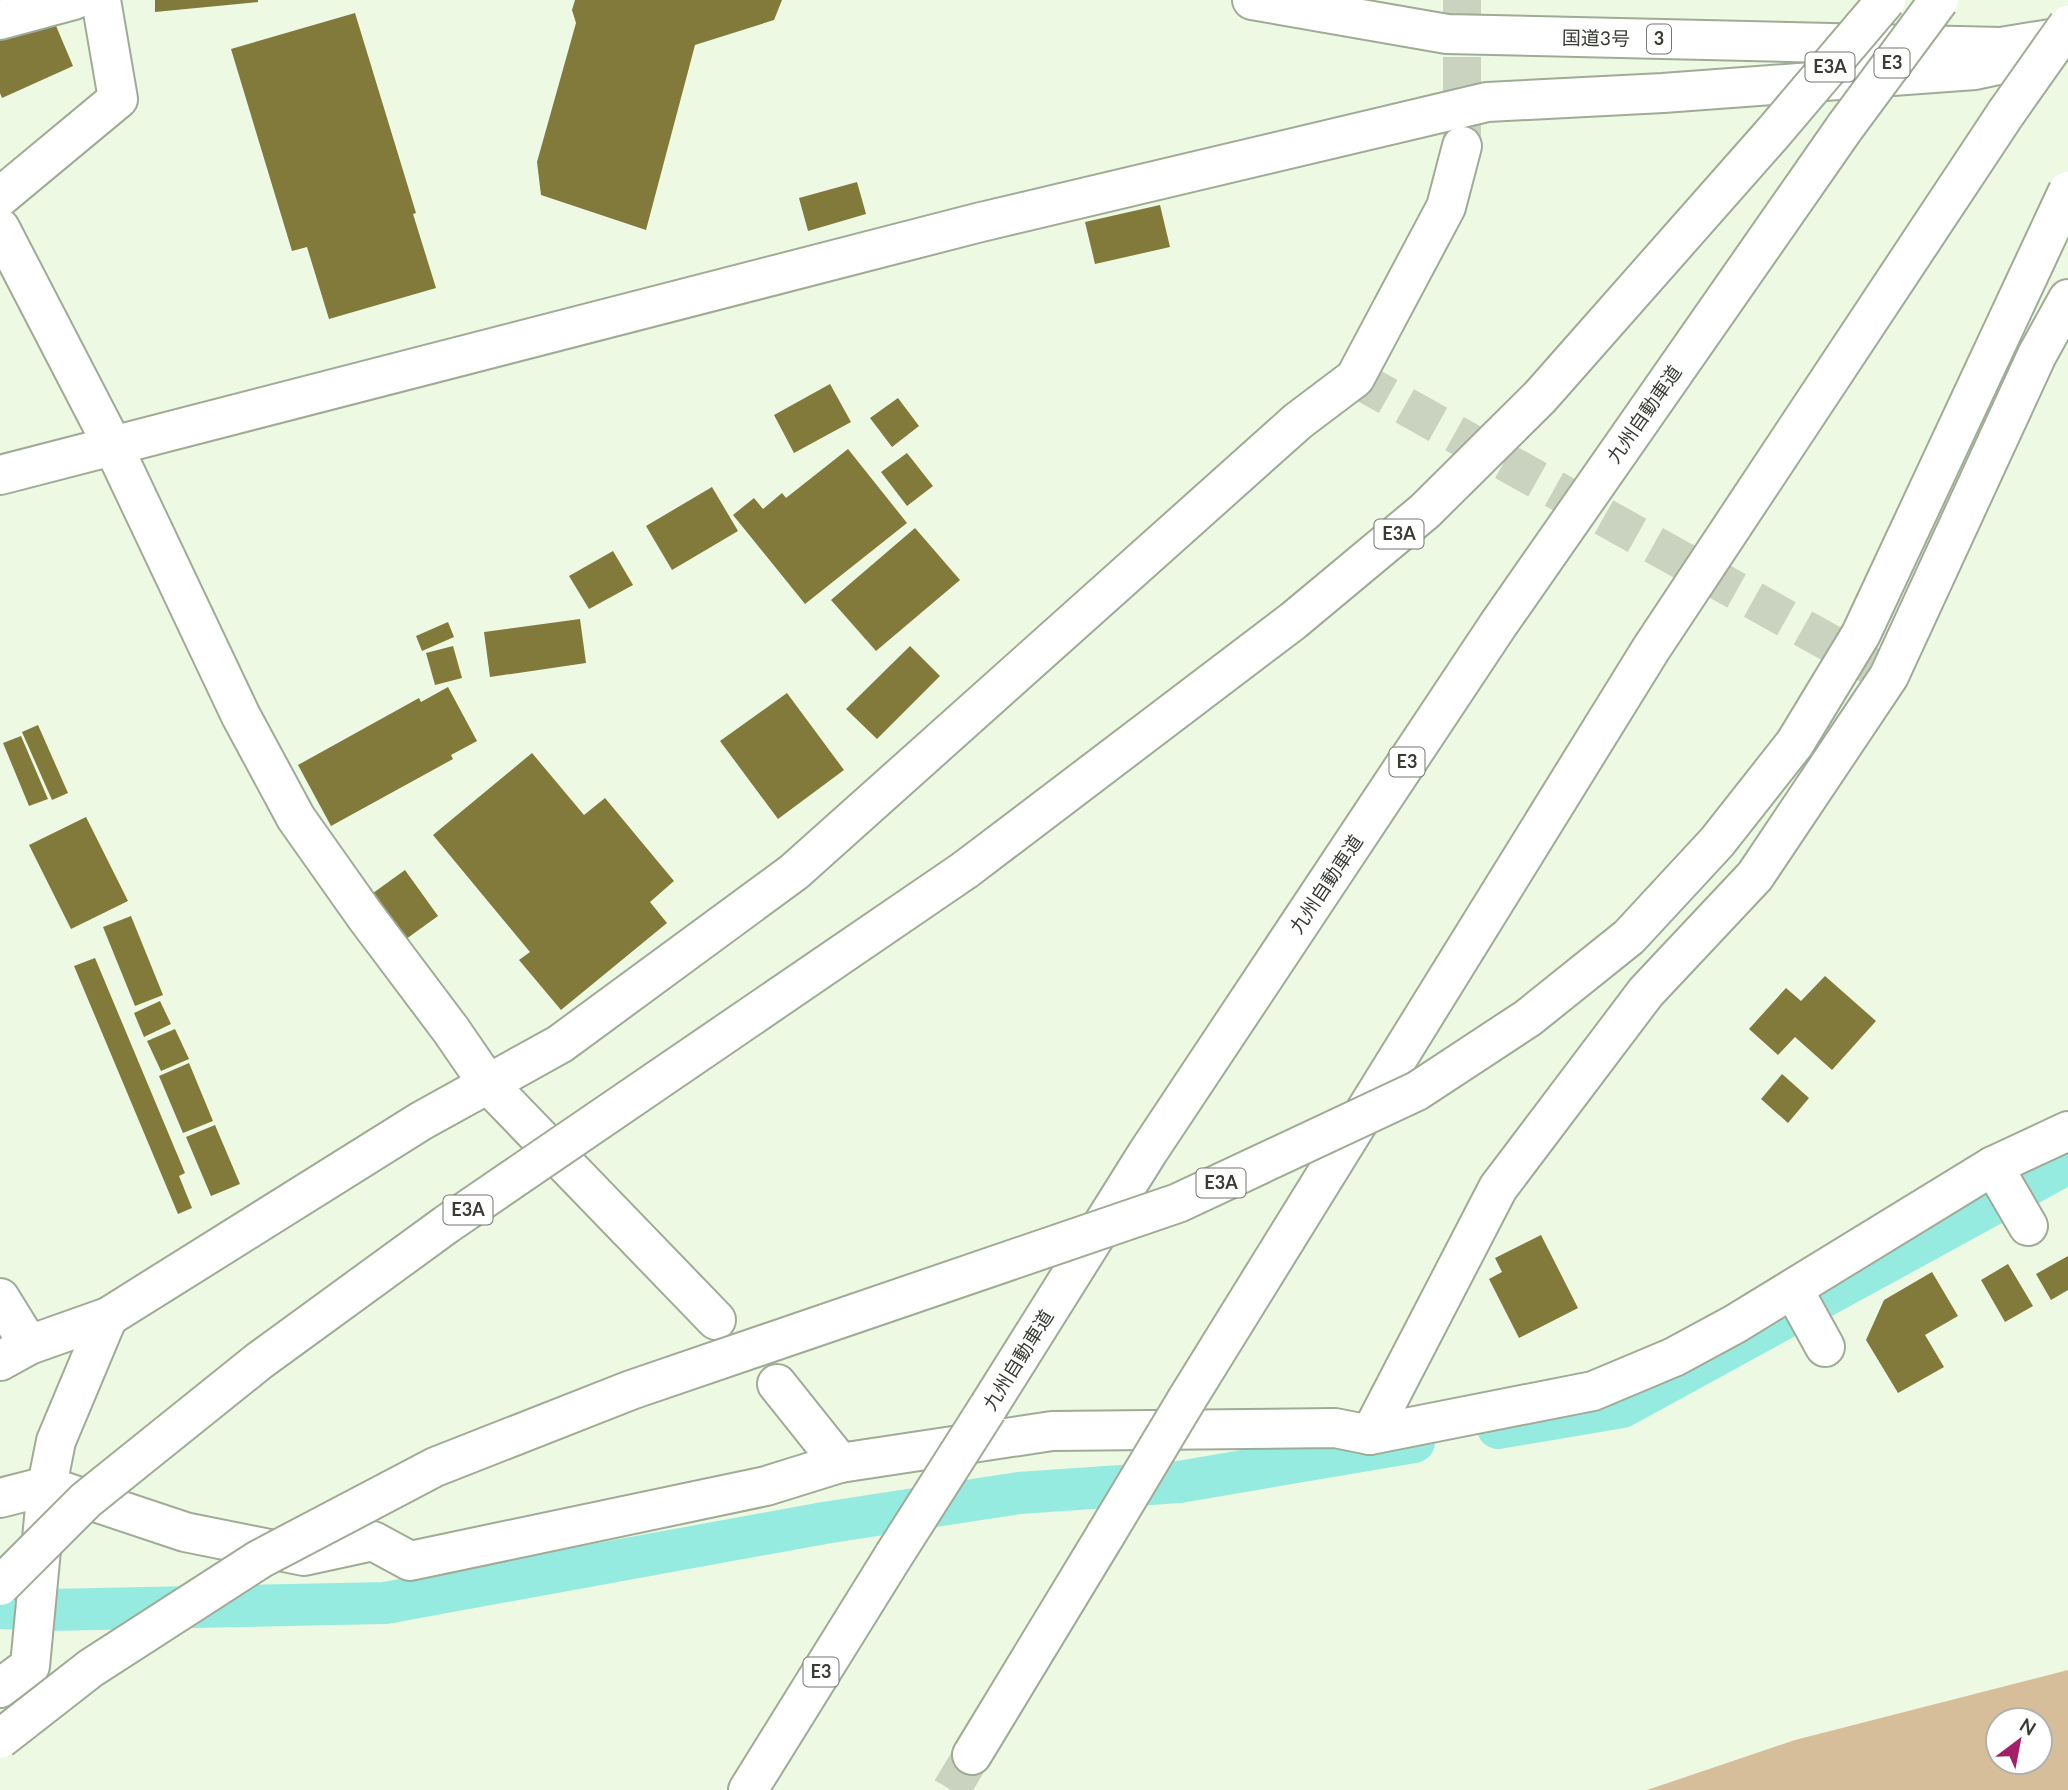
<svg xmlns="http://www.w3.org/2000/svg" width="2068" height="1790" viewBox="0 0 2068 1790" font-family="Lato,'Noto Sans JP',sans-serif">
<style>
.green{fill:#d7be9b;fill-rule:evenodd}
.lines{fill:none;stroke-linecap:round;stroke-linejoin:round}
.canal{stroke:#96ebe0;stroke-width:42}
.building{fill:#817a3b}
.minor-tunnel{stroke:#c9d3c0;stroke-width:38;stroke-dasharray:38 19;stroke-linecap:butt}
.highway-tunnel{stroke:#c9d3c0;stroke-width:38;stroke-dasharray:38 19;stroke-linecap:butt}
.minor-casing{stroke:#a0ab96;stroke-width:42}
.highway-casing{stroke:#a0ab96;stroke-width:42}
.minor{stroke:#fff;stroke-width:38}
.highway{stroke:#fff;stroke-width:38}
.highway-bridge-casing{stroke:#a0ab96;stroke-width:42;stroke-linecap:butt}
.highway-bridge{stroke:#fff;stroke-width:38}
.labels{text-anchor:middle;stroke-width:7;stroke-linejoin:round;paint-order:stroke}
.shield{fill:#fff;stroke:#747671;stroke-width:2}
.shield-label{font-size:18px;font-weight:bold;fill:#383c34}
.street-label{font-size:19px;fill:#383c34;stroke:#fff}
</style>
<rect width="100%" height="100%" fill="#edf9e3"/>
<path class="green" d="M2068,1670V1790H1647L1795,1740ZM1998,1720H2040V1762H1998Z"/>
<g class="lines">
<g class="canal">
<polyline points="1498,1428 1622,1407 2068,1163"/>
<polyline points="0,1608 48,1610 385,1603 824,1523 1019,1493 1179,1482 1414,1442"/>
</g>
</g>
<g class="building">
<polygon points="155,0 258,0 258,2 155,12"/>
<polygon points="575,0 782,0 774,20 695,45 646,230 541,195 537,162 576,23 572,10"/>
<polygon points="355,13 416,213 413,214 436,288 329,319 307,247 292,251 231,49"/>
<polygon points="51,14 73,66 2,98 0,93 0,27"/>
<polygon points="857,182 866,214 808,231 799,198"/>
<polygon points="1160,205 1170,247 1095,264 1085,222"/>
<polygon points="830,384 851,422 794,453 774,415"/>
<polygon points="898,398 919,426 892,447 870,418"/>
<polygon points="848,449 907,523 805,604 733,515 754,498 763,509 782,493 786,498"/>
<polygon points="907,453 933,486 907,506 881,472"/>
<polygon points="712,487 738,531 672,570 646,526"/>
<polygon points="915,528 960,580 876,651 831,600"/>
<polygon points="613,551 633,585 589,609 569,576"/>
<polygon points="580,619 586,663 490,677 484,632"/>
<polygon points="448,622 454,637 422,651 416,636"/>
<polygon points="453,646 462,678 435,685 426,653"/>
<polygon points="910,646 940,676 877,739 846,709"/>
<polygon points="448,687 477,741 451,755 453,759 331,826 298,765 419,698 421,702"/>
<polygon points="787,693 844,770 778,819 720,741"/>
<polygon points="38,725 68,793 52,800 22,732"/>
<polygon points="21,736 48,799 29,806 3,743"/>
<polygon points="532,753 584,815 605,798 674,881 650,902 667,923 561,1010 519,960 530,952 433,835"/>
<polygon points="86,817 128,901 71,929 29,845"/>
<polygon points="405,870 438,916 395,947 362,901"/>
<polygon points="131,916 163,995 135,1006 103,927"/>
<polygon points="95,958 185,1173 179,1176 192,1208 178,1214 74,966"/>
<polygon points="1825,976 1876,1021 1832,1070 1795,1037 1778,1055 1749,1029 1786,988 1801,1001"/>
<polygon points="160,1001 171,1024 144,1037 134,1013"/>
<polygon points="175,1029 189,1059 161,1071 147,1041"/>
<polygon points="189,1063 213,1121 183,1133 159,1076"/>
<polygon points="1782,1074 1809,1098 1788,1123 1761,1099"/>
<polygon points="215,1125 240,1184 211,1196 186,1137"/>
<polygon points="1541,1235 1578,1308 1519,1338 1489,1279 1502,1272 1495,1258"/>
<polygon points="2068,1256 2068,1290 2051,1300 2036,1274"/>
<polygon points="2008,1264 2033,1306 2005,1322 1981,1280"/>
<polygon points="1932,1272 1958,1316 1925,1335 1944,1367 1898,1393 1866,1340 1884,1300"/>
</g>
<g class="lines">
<g class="minor-tunnel">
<polyline points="1462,0 1462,141"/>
<polyline points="1355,378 1889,676"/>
</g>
<polyline class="highway-tunnel" points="951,1790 972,1755"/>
<g class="minor-casing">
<g id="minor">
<polyline points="0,20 74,0"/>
<polyline points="0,197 118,99 101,0"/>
<polyline points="0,228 113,446 241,716 296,818 366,917 451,1030 488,1084 716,1320"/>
<polyline points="0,475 977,223 1487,102 1663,93 1975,70 2045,55"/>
<polyline points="1993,1166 2028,1226"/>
<polyline points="1793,1289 1825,1347"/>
<polyline points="0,1298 29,1345"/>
<polyline points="0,1361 29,1345 108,1317 421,1121 560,1044 794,872 1298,421 1355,378 1446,207 1462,146"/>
<polyline points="777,1384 840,1463"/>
<polyline points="1370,1435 1498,1188 1646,992 1755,876 1889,676 2037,355 2068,299"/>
<polyline points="0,1498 47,1486 185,1532 304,1556 373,1541 410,1561 766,1486 840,1463 1052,1431 1335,1428 1370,1435 1593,1391 1674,1357 1735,1324 1993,1166 2068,1131"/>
<polyline points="0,1688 30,1666 47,1486 56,1441 108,1317"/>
</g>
</g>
<g class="highway-casing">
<g id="highway">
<polyline points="1252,0 1447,34 2001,47 2068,36"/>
<polyline points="965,870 1293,621 1425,511 1540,397 1773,133"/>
<polyline points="1187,1399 1651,649 2006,113"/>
<polyline points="987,1409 1148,1152 1498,625 1845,127"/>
<polyline points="972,1755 1106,1534"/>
<polyline points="748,1790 894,1555"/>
</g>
</g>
<use href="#minor" class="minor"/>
<use href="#highway" class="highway"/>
<g class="highway-bridge-casing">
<g id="highway-bridge">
<polyline points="2006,113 2068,25"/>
<polyline points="1845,127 1939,0"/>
<polyline points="1773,133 1886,0"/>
<polyline points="1106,1534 1187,1399"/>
<polyline points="894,1555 987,1409"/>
<polyline points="0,1586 86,1500 259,1361 447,1224 965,870"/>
<polyline points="0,1739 91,1668 260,1559 435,1467 631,1390 1178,1203 1417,1091 1528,1018 1629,937 1717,842 1795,743 1861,634 2068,191"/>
</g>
</g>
<use href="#highway-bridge" class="highway-bridge"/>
</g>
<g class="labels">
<g class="shield">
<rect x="1647" y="24.5" width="24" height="29" rx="5"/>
<rect x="1874.5" y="48.5" width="35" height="29" rx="5"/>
<rect x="1805.5" y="52.5" width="49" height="29" rx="5"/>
<rect x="1374.5" y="519.5" width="49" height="29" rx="5"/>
<rect x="1389.5" y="747.5" width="35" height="29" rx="5"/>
<rect x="1196.5" y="1168.5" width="49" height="29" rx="5"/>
<rect x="443.5" y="1195.5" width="49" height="29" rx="5"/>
<rect x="803.5" y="1657.5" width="35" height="29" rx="5"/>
</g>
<g class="shield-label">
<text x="1659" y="45">3</text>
<text x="1892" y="69">E3</text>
<text x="1830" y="73">E3A</text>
<text x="1399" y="540">E3A</text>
<text x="1407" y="768">E3</text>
<text x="1221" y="1189">E3A</text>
<text x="468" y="1216">E3A</text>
<text x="821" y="1678">E3</text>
</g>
<g class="street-label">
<text transform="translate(1596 38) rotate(1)" y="7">国道3号</text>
<text transform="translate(1644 414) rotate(-55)" y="7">九州自動車道</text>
<text transform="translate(1326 884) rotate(-56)" y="7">九州自動車道</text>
<text transform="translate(1018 1360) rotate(-58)" y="7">九州自動車道</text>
</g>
</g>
<g transform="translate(2019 1741) rotate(32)"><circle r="33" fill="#ffffff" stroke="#afb1ae" stroke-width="2"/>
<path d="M0-5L12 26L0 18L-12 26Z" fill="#a51e68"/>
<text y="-10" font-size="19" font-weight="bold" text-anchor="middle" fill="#383c34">N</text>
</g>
</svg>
